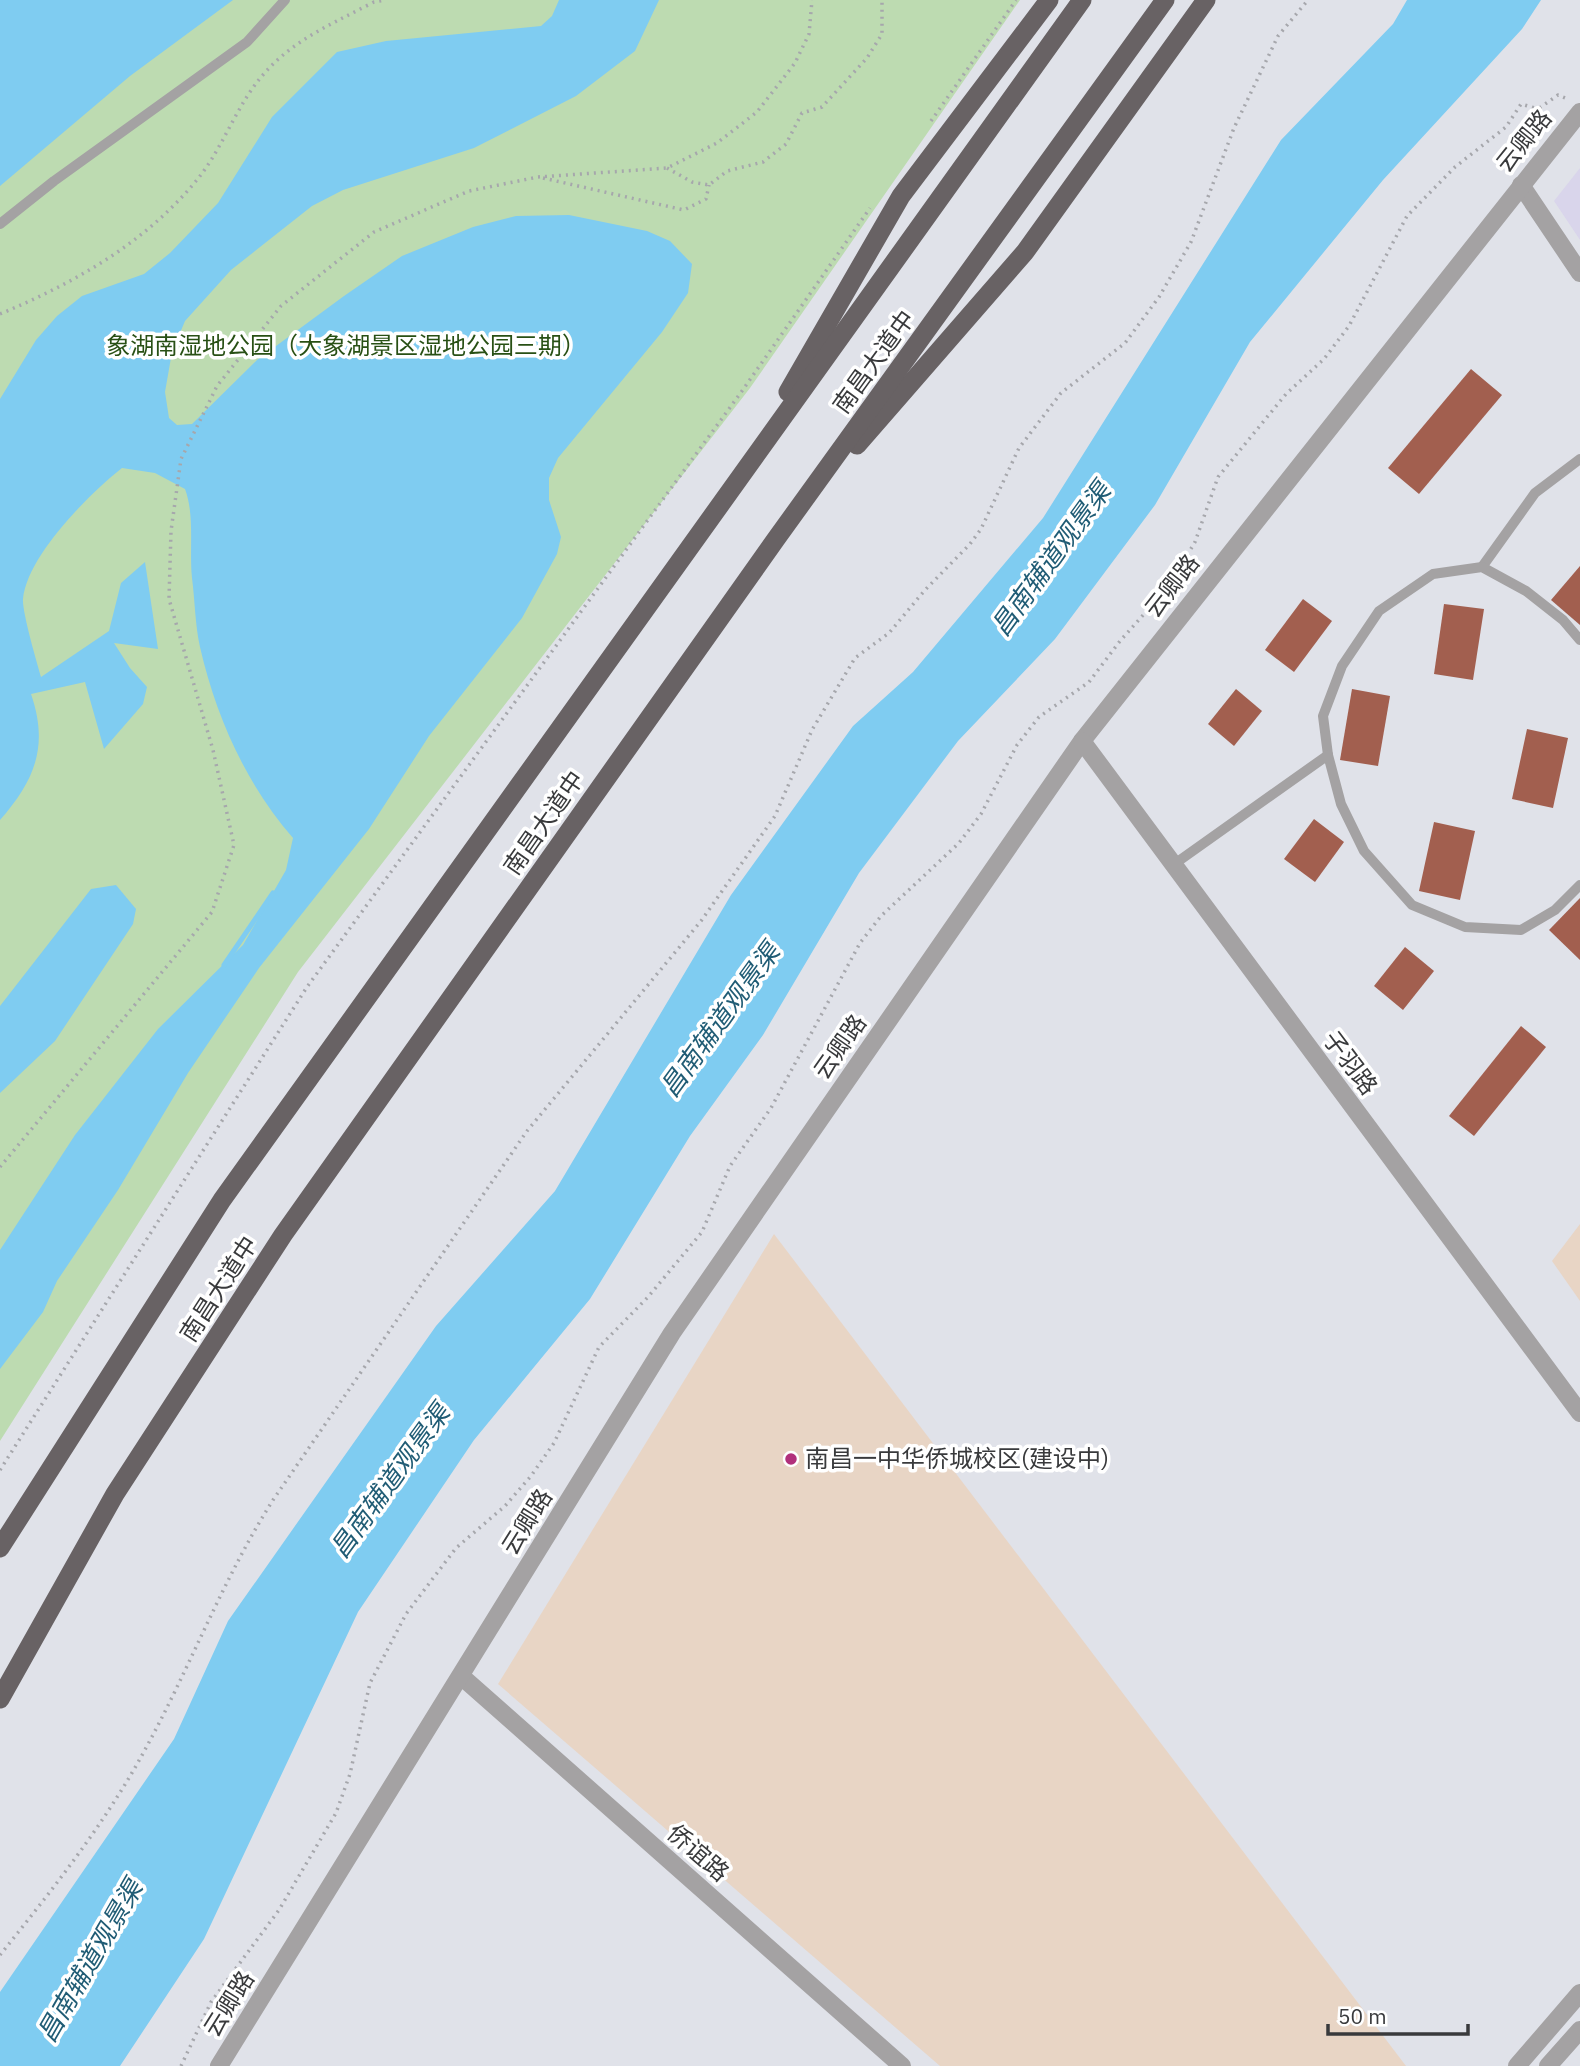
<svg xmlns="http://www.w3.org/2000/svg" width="1580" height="2066" viewBox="0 0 1580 2066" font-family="'IBM Plex Sans','Noto Sans SC',sans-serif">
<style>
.education{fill:#e8d5c5}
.medical{fill:#d9d5eb}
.green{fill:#bddbb1}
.water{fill:#7fccf1}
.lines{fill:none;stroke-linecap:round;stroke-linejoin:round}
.stream{stroke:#7fccf1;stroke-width:5}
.building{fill:#a25f4f}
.path{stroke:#a6a7ac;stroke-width:3.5;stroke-dasharray:2 5;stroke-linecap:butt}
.service{stroke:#a4a2a3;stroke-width:10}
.minor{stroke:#a4a2a3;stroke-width:18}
.tertiary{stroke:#a4a2a3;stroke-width:18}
.trunk{stroke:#686264;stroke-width:19}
.poi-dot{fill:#b1307c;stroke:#fff;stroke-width:2.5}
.labels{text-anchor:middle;stroke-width:7;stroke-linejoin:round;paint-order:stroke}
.street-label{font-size:24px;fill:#393a3c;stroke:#fff}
.park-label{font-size:24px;fill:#285015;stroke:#fff}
.poi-label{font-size:24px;fill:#393a3c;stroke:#fff;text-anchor:start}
.water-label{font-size:26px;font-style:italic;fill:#205c75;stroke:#fff}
</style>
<rect width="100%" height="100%" fill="#e0e2e9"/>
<g class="education">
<polygon points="1580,1224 1580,1301 1552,1261"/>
<polygon points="774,1234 1406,2066 940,2066 498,1684"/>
</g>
<polygon class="medical" points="1580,168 1580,240 1554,201"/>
<polygon class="green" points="190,0 1020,0 750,388 298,972 0,1441 0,139"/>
<g class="water">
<polygon points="0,0 233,0 130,76 0,186"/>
<path d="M559,0H659L635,51L576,96L474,148L343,190L312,206L231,270L185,321L172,352L165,392L169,418L177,425L192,424L257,360L344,296L402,256L473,227L516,216L569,215L647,231L670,241L692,264L688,293L662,332L558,458L549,478V500L561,537L557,554L522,618L429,736L369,829L259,968L188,1073L118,1190L57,1281L43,1312L0,1369V1250L75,1135L158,1029L243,945L286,870L293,838C246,784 216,717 200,647C195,625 195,601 192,578C189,548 195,516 185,489L155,473L122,468C89,494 27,556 23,599C22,612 37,663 41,677L109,631L121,583L145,562L158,649L114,643L130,668L147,687L143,704L104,749L85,682L31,694C49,746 35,780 0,820V399L36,340L57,316L82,296L144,274L170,253L218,203L272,117L337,52L386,41L541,26L552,16Z"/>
<polygon points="1407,0 1541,0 1522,29 1383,180 1250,342 1155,505 1055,639 958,741 859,873 763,1035 690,1136 590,1299 474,1440 358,1612 204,1939 120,2066 0,2066 0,1992 174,1739 228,1621 436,1326 555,1191 731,895 853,726 913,672 1043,518 1281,140 1393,24"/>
<polygon points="116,885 136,909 133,924 55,1041 0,1093 0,1006 91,889"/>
</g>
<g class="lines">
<polyline class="stream" points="224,965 273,893"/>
</g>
<g class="building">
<polygon points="1471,369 1502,395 1419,494 1388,468"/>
<polygon points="1580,566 1580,625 1551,600"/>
<polygon points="1303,599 1332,621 1294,672 1265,650"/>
<polygon points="1444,604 1484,609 1473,680 1434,674"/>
<polygon points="1236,689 1262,711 1234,746 1208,724"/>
<polygon points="1352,689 1390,696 1378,766 1340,760"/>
<polygon points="1527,729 1568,738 1553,808 1512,799"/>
<polygon points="1314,819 1344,842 1315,882 1284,859"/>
<polygon points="1434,822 1475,831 1460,900 1419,891"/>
<polygon points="1580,898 1580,960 1549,930"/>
<polygon points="1405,947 1434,971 1403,1010 1374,986"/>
<polygon points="1521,1026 1546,1047 1474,1136 1449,1116"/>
</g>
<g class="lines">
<g class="path">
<polyline points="931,121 1016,0"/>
<polyline points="1540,135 1538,109 1558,95 1568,99"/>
<polyline points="667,168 692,182 709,185 727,171 763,162 786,144 802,113 822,107 867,58 882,34 882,0"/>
<polyline points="543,178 684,210 706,199 709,185"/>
<path d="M0,314C74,283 144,244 196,181C217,156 230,123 248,95C280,45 324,28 374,2L386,0"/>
<polyline points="0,1167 212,912 234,845 213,750 169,599 171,531 181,459 217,386 281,306 374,232 469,191 538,177 667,168 717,143 757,112 795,63 809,34 812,0"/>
<polyline points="0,1470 307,987 742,391 870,208"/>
<path d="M0,1955C53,1889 107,1821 147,1746C191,1665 224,1577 273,1500L527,1131L701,921L775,816L812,730L855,658L889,633L925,590L970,544L981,529L1019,448L1061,393L1125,343L1159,297L1191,242L1234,128L1278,36L1308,0"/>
<polyline points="181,2066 211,2002 279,1910 336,1813 350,1774 370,1683 406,1614 456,1548 505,1506 531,1476 554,1443 599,1347 648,1297 702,1232 730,1166 771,1108 860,943 881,916 959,843 981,814 1017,745 1039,717 1089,682 1120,641 1169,586 1195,542 1218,477 1286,394 1324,359 1349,326 1407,216 1455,167 1506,127 1521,104 1538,109"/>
</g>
<g class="service">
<polyline points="0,224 54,181 247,42 285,0"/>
<polyline points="1482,567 1535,493 1580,459"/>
<polyline points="1580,640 1563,620 1526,591 1482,567 1433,574 1379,611 1342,666 1323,716 1328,755 1341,804 1364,851 1412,905 1465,927 1521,930 1555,910 1580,885"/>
<polyline points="1173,865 1328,755"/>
</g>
<g class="minor">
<polyline points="1521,185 1580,273"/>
<polyline points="461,1676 902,2066"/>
<polyline points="219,2066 672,1333 1082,741 1580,112"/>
</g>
<g class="tertiary">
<polyline points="1082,741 1580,1413"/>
<polyline points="1517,2066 1580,1993"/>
<polyline points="1548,2066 1580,2030"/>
</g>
<g class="trunk">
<polyline points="788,392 901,196 1049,0"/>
<polyline points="857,445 1025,252 1206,0"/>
<polyline points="0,1548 222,1200 1082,0"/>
<polyline points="0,1699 115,1494 283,1235 776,539 1165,0"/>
</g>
</g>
<circle class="poi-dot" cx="791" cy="1459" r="7"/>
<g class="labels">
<g class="street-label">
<text transform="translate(1524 141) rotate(-51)" y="8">云卿路</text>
<text transform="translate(874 362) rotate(-54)" y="8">南昌大道中</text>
<text transform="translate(1172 586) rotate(-52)" y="8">云卿路</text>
<text transform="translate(544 823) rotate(-55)" y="8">南昌大道中</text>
<text transform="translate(840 1047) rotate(-55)" y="8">云卿路</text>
<text transform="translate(1350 1063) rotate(53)" y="8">子羽路</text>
<text transform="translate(219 1289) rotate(-57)" y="8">南昌大道中</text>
<text transform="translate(527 1522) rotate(-58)" y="8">云卿路</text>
<text transform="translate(698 1853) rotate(41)" y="8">侨谊路</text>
<text transform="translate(229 2004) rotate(-58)" y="8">云卿路</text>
</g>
<g class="park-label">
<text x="346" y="354">象湖南湿地公园（大象湖景区湿地公园三期）</text>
</g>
<g class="poi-label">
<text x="805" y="1467">南昌一中华侨城校区(建设中)</text>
</g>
<g class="water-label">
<text transform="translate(1051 559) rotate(-54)" y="9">昌南辅道观景渠</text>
<text transform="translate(720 1020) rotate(-54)" y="9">昌南辅道观景渠</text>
<text transform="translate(390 1481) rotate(-54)" y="9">昌南辅道观景渠</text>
<text transform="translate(90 1961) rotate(-60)" y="9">昌南辅道观景渠</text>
</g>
</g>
<path d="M1328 2024v10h140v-10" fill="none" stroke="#393a3c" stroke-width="3.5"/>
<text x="1338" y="2024" font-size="21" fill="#393a3c" stroke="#ffffff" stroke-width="5" paint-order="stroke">50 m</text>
</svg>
